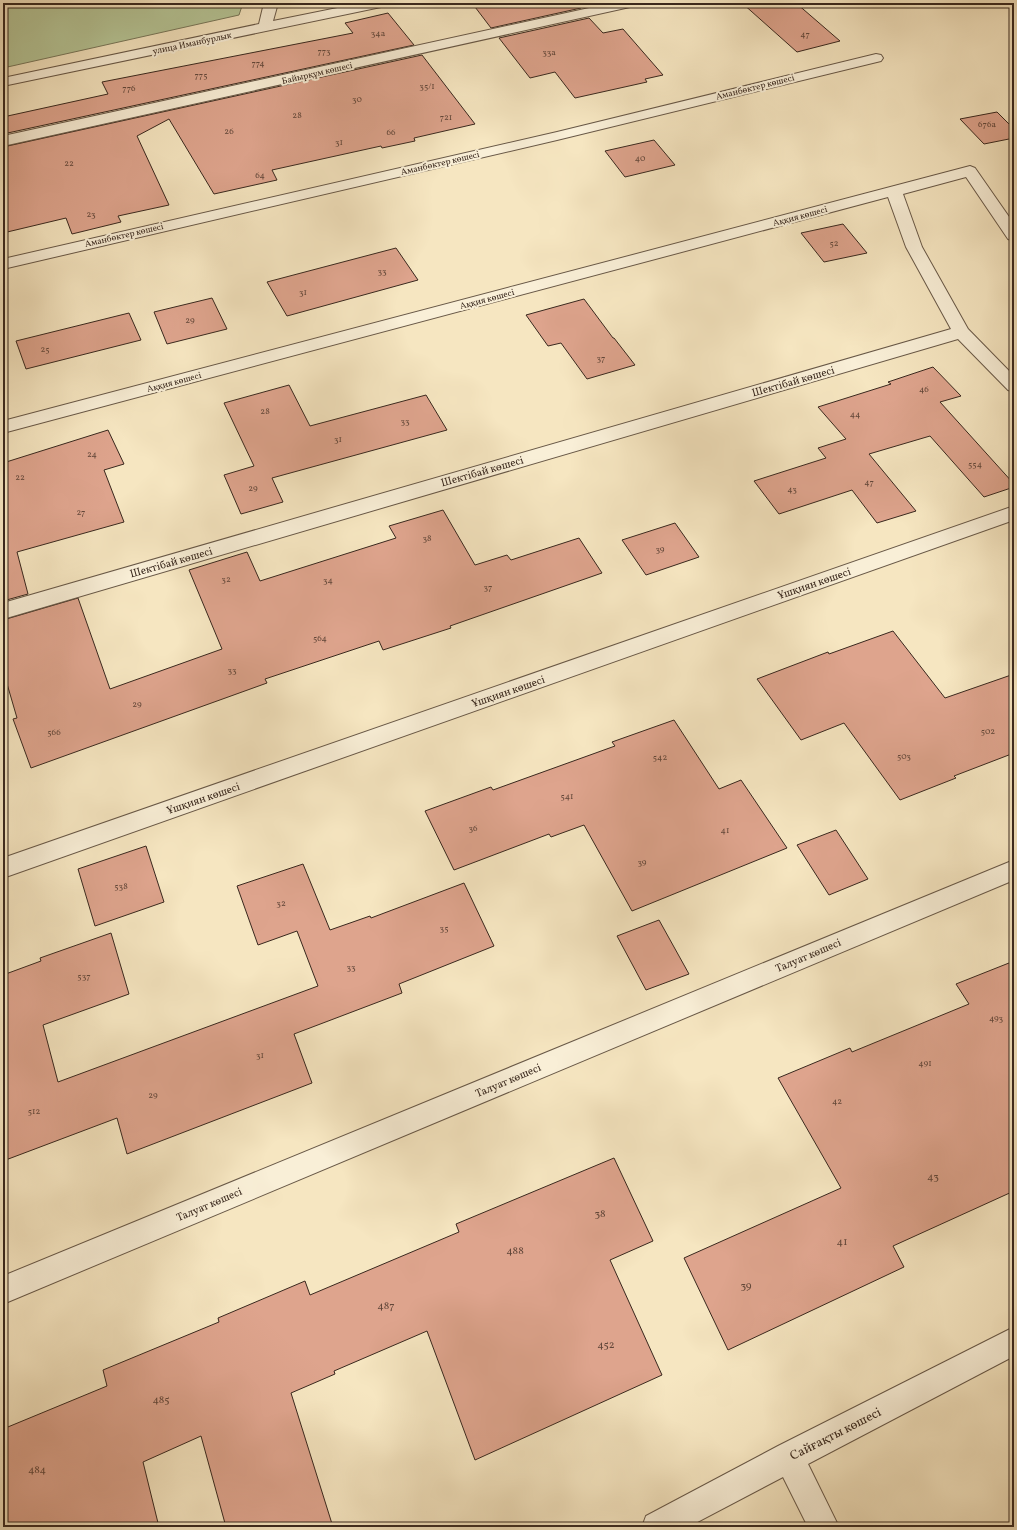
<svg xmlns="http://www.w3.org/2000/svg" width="1017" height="1530" viewBox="0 0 1017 1530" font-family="Vollkorn,serif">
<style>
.green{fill:#b6c697;stroke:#78775a}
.building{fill:#dea48d;stroke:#39281e}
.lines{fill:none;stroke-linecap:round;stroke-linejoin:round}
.minor-casing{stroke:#685847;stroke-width:2}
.minor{fill:#f9efd7;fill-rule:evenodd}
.labels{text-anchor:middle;stroke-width:4;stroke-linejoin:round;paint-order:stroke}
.number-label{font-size:9px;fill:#62473a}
.far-street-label{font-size:9px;fill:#39281e;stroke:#f9efd7}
.street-label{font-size:11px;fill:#39281e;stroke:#f9efd7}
.near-number-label{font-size:11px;fill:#62473a}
.near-street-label{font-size:13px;fill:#39281e;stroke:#f9efd7}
</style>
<rect width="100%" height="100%" fill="#f6e6c1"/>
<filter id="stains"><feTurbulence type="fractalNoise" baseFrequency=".005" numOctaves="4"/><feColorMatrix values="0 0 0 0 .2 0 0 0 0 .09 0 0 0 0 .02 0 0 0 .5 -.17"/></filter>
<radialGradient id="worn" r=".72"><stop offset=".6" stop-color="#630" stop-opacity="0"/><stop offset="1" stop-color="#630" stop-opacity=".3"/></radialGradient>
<polygon class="green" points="3,3 243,3 239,15 3,68"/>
<g class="building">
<polygon points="472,3 577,3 581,8 491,28"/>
<polygon points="742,3 796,3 840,41 797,52"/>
<polygon points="388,13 414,45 3,134 3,117 108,94 102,82 353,33 345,23"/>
<polygon points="589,18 603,33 623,29 663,75 645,79 647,82 575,98 555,72 530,78 499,38"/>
<polygon points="422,55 475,124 414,138 415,141 382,148 381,146 272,170 277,180 214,194 169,119 137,136 169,205 118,216 121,222 72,234 66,218 3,233 3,147"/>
<polygon points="997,112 1014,129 1014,138 984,144 960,119"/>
<polygon points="654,140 675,165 625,177 605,151"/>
<polygon points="843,224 867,253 824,262 801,233"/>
<polygon points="396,248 418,280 287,316 267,282"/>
<polygon points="212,298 227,329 167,344 154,312"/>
<polygon points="584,299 613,338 614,338 635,365 587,379 561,343 548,346 526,315"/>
<polygon points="129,313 141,340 26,369 16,341"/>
<polygon points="933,367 961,396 940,402 1014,484 1014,487 984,497 930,436 869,454 916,511 877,523 852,490 779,514 754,481 826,458 818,448 846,439 818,407 891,384 888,382"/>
<polygon points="289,385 310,426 426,395 447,430 272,478 283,502 241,514 224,475 254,466 224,403"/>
<polygon points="108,430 124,464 104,470 124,522 17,552 28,594 3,601 3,463"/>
<polygon points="443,510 475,565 507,555 511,560 579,538 602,573 450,626 451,628 383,650 379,641 265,679 267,683 31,768 13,719 17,718 3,670 3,620 78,598 110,689 222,649 189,570 247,552 260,581 396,538 389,526"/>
<polygon points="675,523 699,557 646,575 622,540"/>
<polygon points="893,631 945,698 1014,674 1014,753 954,776 956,778 900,800 844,723 801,740 757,679 828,652 829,654"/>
<polygon points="674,720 719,789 741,780 787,848 632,911 584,825 551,837 549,834 454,870 425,811 491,787 493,790 615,746 612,742"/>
<polygon points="836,830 868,879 829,895 797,845"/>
<polygon points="146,846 164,902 95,926 78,869"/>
<polygon points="303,864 330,930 370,916 371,918 464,883 494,946 399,984 402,993 294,1034 312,1083 127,1154 117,1118 3,1161 3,975 41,961 40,958 111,933 129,994 43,1025 58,1082 318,986 297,931 258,945 237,886"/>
<polygon points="659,920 689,974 646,990 617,936"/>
<polygon points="1014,961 1014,1191 893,1246 904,1267 728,1350 684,1258 841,1188 778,1078 850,1048 852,1052 969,1004 956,984"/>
<polygon points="614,1158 653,1241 610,1260 662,1375 475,1460 427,1331 334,1371 335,1374 291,1393 333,1527 226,1527 201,1436 143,1462 159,1527 3,1527 3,1429 107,1386 103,1370 219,1322 218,1318 305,1281 310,1295 459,1232 456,1224"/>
</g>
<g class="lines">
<g class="minor-casing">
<g id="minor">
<polygon points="264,3 278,3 273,21 362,3 388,3 386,6 381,7 3,86 3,78 259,24"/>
<polygon points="612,3 637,3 635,6 630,7 3,146 3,136"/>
<polygon points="876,54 881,55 883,58 881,61 557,140 3,269 3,259 557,132"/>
<polygon points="970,166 975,168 1014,224 1014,241 1008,239 966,177 903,194 922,247 968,329 1014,376 1014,392 1008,390 958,339 3,619 3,603 951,329 906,247 888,197 3,433 3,421"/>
<polygon points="1014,506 1014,520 3,878 3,858"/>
<polygon points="1014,860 1014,880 3,1304 3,1276"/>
<polygon points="1014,1327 1014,1356 808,1464 839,1527 808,1527 783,1477 688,1527 642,1527 646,1516 778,1446"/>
</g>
</g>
<use href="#minor" class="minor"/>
</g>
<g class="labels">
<g class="number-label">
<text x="378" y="36">34а</text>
<text x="805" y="37">47</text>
<text x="324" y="54">773</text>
<text x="549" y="55">33а</text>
<text x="258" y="66">774</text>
<text x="201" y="78">775</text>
<text x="427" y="89">35/1</text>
<text x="129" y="91">776</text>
<text x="357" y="102">30</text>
<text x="297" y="118">28</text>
<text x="446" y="120">721</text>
<text x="987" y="127">676а</text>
<text x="229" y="134">26</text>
<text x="391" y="135">66</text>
<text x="339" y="145">31</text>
<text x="640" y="161">40</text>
<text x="69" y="166">22</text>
<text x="260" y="178">64</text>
<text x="91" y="217">23</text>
<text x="834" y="246">52</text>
<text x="382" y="274">33</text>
<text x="303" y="295">31</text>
<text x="190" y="323">29</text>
<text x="45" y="352">25</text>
<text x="601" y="361">37</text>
<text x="924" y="392">46</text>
<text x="265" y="414">28</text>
<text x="855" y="417">44</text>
<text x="405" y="424">33</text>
<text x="338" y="442">31</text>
<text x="92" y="457">24</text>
<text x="975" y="467">554</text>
<text x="20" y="480">22</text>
<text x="869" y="485">47</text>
<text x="253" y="491">29</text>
<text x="792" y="492">43</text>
<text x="81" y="515">27</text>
<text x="427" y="541">38</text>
<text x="660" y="552">39</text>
<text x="226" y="582">32</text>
<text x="328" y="583">34</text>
<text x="488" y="590">37</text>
<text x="320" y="641">564</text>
<text x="232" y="673">33</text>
<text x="137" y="707">29</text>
<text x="988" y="734">502</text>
<text x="54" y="735">566</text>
<text x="904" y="759">503</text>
<text x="660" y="760">542</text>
<text x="567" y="799">541</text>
<text x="473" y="831">36</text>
<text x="725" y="833">41</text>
<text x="642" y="865">39</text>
<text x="121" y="889">538</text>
<text x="281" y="906">32</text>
<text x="444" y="931">35</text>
<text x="351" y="970">33</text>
<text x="84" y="979">537</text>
<text x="996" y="1021">493</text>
<text x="260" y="1058">31</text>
<text x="925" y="1066">491</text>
<text x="153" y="1098">29</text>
<text x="837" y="1104">42</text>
<text x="34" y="1114">512</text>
</g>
<g class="far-street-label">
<text transform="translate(192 43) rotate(-12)" y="3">улица Иманбурлык</text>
<text transform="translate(317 73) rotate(-13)" y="3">Байырқұм көшесі</text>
<text transform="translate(755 87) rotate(-14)" y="3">Аманбөктер көшесі</text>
<text transform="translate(440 163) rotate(-13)" y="3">Аманбөктер көшесі</text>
<text transform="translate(800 216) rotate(-15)" y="3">Аққия көшесі</text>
<text transform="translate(124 235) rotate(-13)" y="3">Аманбөктер көшесі</text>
<text transform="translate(487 299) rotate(-15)" y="3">Аққия көшесі</text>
<text transform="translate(174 382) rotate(-15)" y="3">Аққия көшесі</text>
</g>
<g class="street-label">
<text transform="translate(793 381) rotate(-16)" y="4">Шектібай көшесі</text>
<text transform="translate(482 471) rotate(-16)" y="4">Шектібай көшесі</text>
<text transform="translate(171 562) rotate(-16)" y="4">Шектібай көшесі</text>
<text transform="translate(814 583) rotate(-19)" y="4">Ұшқиян көшесі</text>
<text transform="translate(508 691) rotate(-19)" y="4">Ұшқиян көшесі</text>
<text transform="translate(203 798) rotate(-19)" y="4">Ұшқиян көшесі</text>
<text transform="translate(808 955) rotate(-23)" y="4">Талуат көшесі</text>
<text transform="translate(508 1080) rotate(-23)" y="4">Талуат көшесі</text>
<text transform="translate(209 1204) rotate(-23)" y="4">Талуат көшесі</text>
</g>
<g class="near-number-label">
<text x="933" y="1180">43</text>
<text x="600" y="1217">38</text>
<text x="842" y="1245">41</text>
<text x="515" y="1254">488</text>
<text x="746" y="1289">39</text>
<text x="386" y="1309">487</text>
<text x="606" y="1348">452</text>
<text x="161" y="1403">485</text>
<text x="37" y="1473">484</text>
</g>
<g class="near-street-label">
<text transform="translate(835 1433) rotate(-27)" y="5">Сайғақты көшесі</text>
</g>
</g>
<rect width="1017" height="1530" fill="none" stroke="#f6e6c1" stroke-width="16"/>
<rect x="4" y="4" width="1009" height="1522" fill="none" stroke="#39281e" stroke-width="2"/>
<rect x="8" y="8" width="1001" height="1514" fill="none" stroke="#39281e"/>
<rect width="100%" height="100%" filter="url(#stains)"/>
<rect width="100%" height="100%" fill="url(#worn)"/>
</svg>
